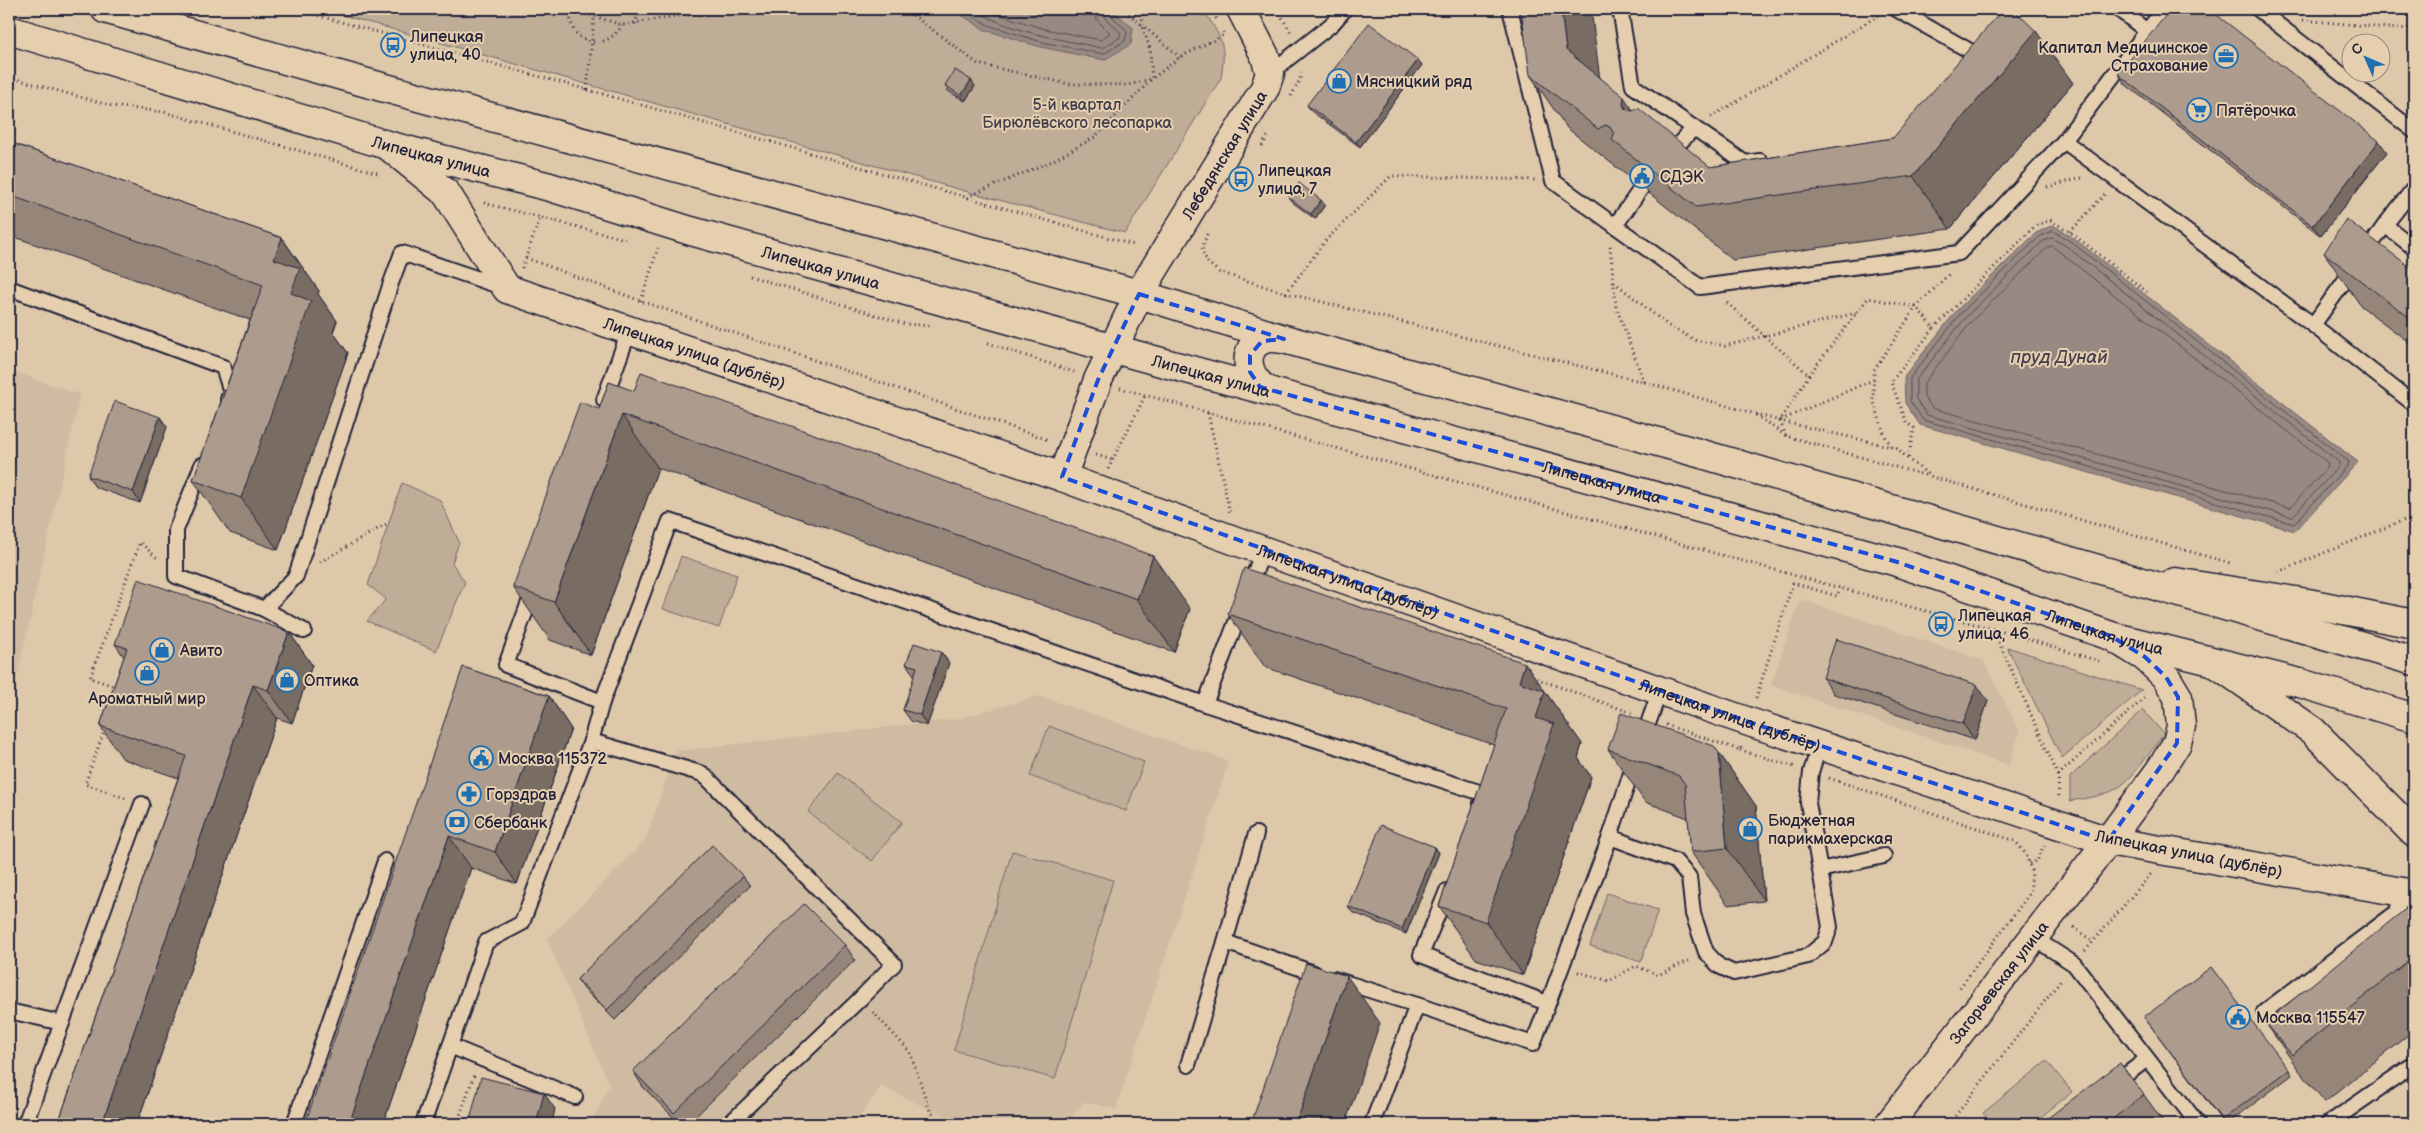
<svg xmlns="http://www.w3.org/2000/svg" width="2423" height="1133" viewBox="0 0 2423 1133" font-family="'Balsamiq Sans',sans-serif">
<style>
.built{fill:#cfbba1}
.green{fill:#bfad98;stroke:#70686a}
.water{fill:#988a82;stroke:#696066}
.lines{fill:none;stroke-linecap:round;stroke-linejoin:round}
.shore{stroke:#514c57;stroke-width:1}
.lane-casing{stroke:#22223b;stroke-width:18}
.street-casing{stroke:#22223b;stroke-width:31}
.secondary-casing{stroke:#22223b;stroke-width:31}
.primary-casing{stroke:#22223b;stroke-width:31}
.path{stroke:#22223b;stroke-width:3;stroke-dasharray:1 4;stroke-linecap:butt}
.lane{stroke:#e6cfaf;stroke-width:14}
.street{stroke:#e6cfaf;stroke-width:28}
.secondary{stroke:#e6cfaf;stroke-width:28}
.primary{stroke:#e6cfaf;stroke-width:28}
.wall{fill:#958679;stroke:#22223b}
.shaded-wall{fill:#796d63;stroke:#22223b}
.building{fill:#ad9c8d;stroke:#22223b}
.marked{fill:none;stroke:#1d4ed8;stroke-width:4;stroke-dasharray:10 6;stroke-linejoin:round}
.labels{text-anchor:middle;stroke-width:4;stroke-linejoin:round;paint-order:stroke}
.poi-label{font-size:16px;fill:#22223b;stroke:#e6cfaf;text-anchor:start}
.park-label{font-size:16px;fill:#413e4e;stroke:#e6cfaf}
.street-label{font-size:16px;fill:#22223b;stroke:#e6cfaf}
.water-label{font-size:18px;font-style:italic;fill:#454150;stroke:#e6cfaf}
</style>
<rect width="100%" height="100%" fill="#dec8aa"/>
<filter id="ink" filterUnits="userSpaceOnUse"><feTurbulence type="fractalNoise" baseFrequency=".02" numOctaves="2"/><feDisplacementMap in="SourceGraphic" scale="10" xChannelSelector="R" yChannelSelector="G"/><feConvolveMatrix kernelMatrix="1 2 1 2 8 2 1 2 1" color-interpolation-filters="sRGB"/></filter>
<g filter="url(#ink)">
<g class="built">
<polygon points="9,370 80,395 9,713"/>
<polygon points="1800,599 1983,660 2020,732 2009,765 1771,685"/>
<polygon points="1039,696 1229,761 1116,1109 1084,1102 1065,1124 960,1124 881,1086 855,1124 591,1124 609,1085 547,939 645,841 676,751 957,719"/>
</g>
<g class="green">
<path d="M321,9H1203C1221,38 1227,43 1221,78L1125,233L961,190Z"/>
<polygon points="402,483 440,500 459,542 452,563 465,582 436,651 367,621 386,599 368,585"/>
<polygon points="681,556 737,575 719,628 663,609"/>
<polygon points="2007,647 2142,690 2062,758"/>
<path d="M2143,710L2164,734C2151,750 2138,772 2122,785C2108,796 2087,798 2070,801V777Z"/>
<polygon points="1049,726 1144,762 1126,811 1030,776"/>
<polygon points="838,773 902,822 872,861 808,812"/>
<polygon points="1012,851 1113,880 1055,1079 954,1050"/>
<polygon points="1607,893 1658,910 1641,962 1590,946"/>
<polygon points="2047,1061 2072,1092 2032,1124 1992,1124 1983,1113"/>
</g>
<g class="water">
<polygon points="952,9 1111,9 1133,28 1131,44 1104,60 1041,47 985,30"/>
<polygon points="2053,225 2072,237 2358,462 2295,531 1920,425 1905,403 1904,377 1957,310 2036,233"/>
</g>
<g class="lines">
<g class="shore">
<polyline points="961,9 988,25 1042,42 1103,54 1125,41 1127,31 1110,14 1109,9"/>
<path d="M973,9C1010,32 1059,39 1102,48L1119,38L1121,33L1104,17L1102,9"/>
<polyline points="987,9 994,13 1045,29 1101,40 1110,33 1097,20 1095,9"/>
<polygon points="2053,231 2070,241 2349,462 2348,465 2294,524 1923,420 1910,401 1910,378 1961,313 2039,237"/>
<polygon points="2052,238 2066,246 2339,462 2339,466 2292,517 1927,415 1916,399 1916,380 1966,317 2042,242"/>
<polygon points="2052,246 2328,463 2328,466 2290,508 1932,408 1924,397 1924,383 1971,322 2047,248"/>
</g>
<g class="lane-casing">
<g id="lane">
<polyline points="1510,9 1553,181 1700,287 1959,253 2064,141 2313,325 2414,404"/>
<polyline points="1620,9 1633,86 1745,163 1760,161"/>
<polyline points="1896,9 1977,55"/>
<polyline points="2258,9 2414,131"/>
<polyline points="2147,31 2164,9"/>
<polyline points="1270,73 1332,24 1345,9"/>
<polyline points="2064,141 2147,31 2118,9"/>
<polyline points="1668,155 1694,128"/>
<polyline points="2385,225 2414,188"/>
<polyline points="1615,226 1642,187"/>
<polyline points="9,288 223,367 231,392 228,399"/>
<polyline points="2313,325 2385,225 2414,248"/>
<polyline points="604,400 629,331"/>
<polyline points="202,465 176,530 176,576 264,609 296,576 391,283 402,253 502,287"/>
<polyline points="1263,551 1205,704 1485,794 1481,803"/>
<polyline points="533,591 506,665 602,702 670,521 1205,704"/>
<polyline points="264,609 304,631"/>
<polyline points="591,741 703,774 894,964 860,999 729,1124"/>
<polyline points="1642,741 1660,690"/>
<polyline points="1256,834 1225,942 1314,973"/>
<polyline points="1610,837 1675,861 1689,877 1693,914 1706,952 1719,966 1734,973 1808,956 1825,942 1830,927 1808,803 1811,772 1819,747"/>
<polyline points="1820,870 1884,856"/>
<polyline points="1447,891 1421,955 1547,1003"/>
<polyline points="2032,937 2074,964 2198,1124"/>
<polyline points="1334,979 1417,1005"/>
<polyline points="9,1011 62,1023"/>
<polyline points="2264,1012 2397,912 2402,892"/>
<polyline points="450,1046 575,1097"/>
<polyline points="1188,1065 1225,942"/>
<polyline points="2114,1084 2147,1059"/>
<polyline points="25,1124 142,804"/>
<polyline points="294,1124 385,861"/>
<polyline points="423,1124 486,942 522,923 591,741 602,702"/>
<polyline points="1372,1124 1417,1005 1533,1044 1610,837 1635,761"/>
<polyline points="2328,1124 2414,1064"/>
</g>
</g>
<g class="street-casing">
<g id="street">
<path id="s1" d="M387,145L446,193L507,289L1062,477L1236,541L1749,722L2108,841"/>
<path id="s2" d="M1062,477L1098,380L1139,294L1265,88L1270,73L1265,56L1241,9"/>
</g>
</g>
<g class="secondary-casing">
<g id="secondary">
<path d="M1269,391C1245,380 1239,344 1268,338C1273,337 1279,339 1284,339"/>
<polyline points="2175,582 2308,603 2414,624"/>
<polyline points="2214,662 2313,731 2414,833"/>
<polyline points="2108,841 2414,894"/>
<path id="s3" d="M1889,1124L2108,841L2160,770L2177,743L2181,726L2178,697L2166,677L2145,657L2116,639"/>
</g>
</g>
<g class="primary-casing">
<g id="primary">
<polyline points="105,9 378,86 1139,294 1284,339 1702,454 2414,661"/>
<path id="s4" d="M9,30L387,145L550,187L691,231L1161,362L1894,561L2111,636L2300,683L2414,718"/>
</g>
</g>
<g class="path">
<polyline points="294,9 592,91 1134,245"/>
<polyline points="444,9 461,14 470,9"/>
<polyline points="571,9 622,25 676,16 762,9"/>
<path d="M571,9C565,43 605,55 622,25"/>
<polyline points="905,9 978,64 1069,84 1128,85 1152,79 1150,49 1142,25 1122,9"/>
<polyline points="1143,9 1142,25 1180,57"/>
<polyline points="1194,9 1200,11 1210,9"/>
<polyline points="1211,9 1217,20"/>
<polyline points="1277,9 1292,34"/>
<polyline points="2303,20 2399,29 2414,27"/>
<polyline points="635,24 640,9"/>
<polyline points="9,77 112,106 164,112 381,174"/>
<polyline points="587,90 595,9"/>
<polyline points="1291,96 1300,80 1301,73"/>
<polyline points="1711,117 1879,15"/>
<polyline points="1262,146 1269,134"/>
<polyline points="2047,187 2082,178"/>
<polyline points="967,197 1050,162 1095,137 1152,79 1180,57 1224,35 1223,32"/>
<polyline points="484,203 625,239"/>
<polyline points="2070,232 2105,194"/>
<polyline points="1207,234 1202,250 1208,263 1219,272 1286,293 1644,382 1780,421 1897,448 1908,459 1932,477 2230,563"/>
<polyline points="1610,246 1616,306 1644,382"/>
<polyline points="526,258 641,301 1049,440"/>
<polyline points="522,268 540,218"/>
<polyline points="750,276 905,324 932,326"/>
<polyline points="1614,282 1670,327 1695,340 1725,346 1856,313"/>
<polyline points="1286,293 1327,239 1391,176 1535,180"/>
<polyline points="641,301 658,248"/>
<polyline points="1727,303 1809,375"/>
<polyline points="1934,328 2035,226 2050,220 2070,232 2147,292"/>
<polyline points="988,343 1074,372"/>
<polyline points="1120,388 1840,588 1993,629 2058,775 2147,696"/>
<polyline points="1208,413 1230,513"/>
<polyline points="1756,415 1786,436 1928,476"/>
<polyline points="1781,420 1873,380"/>
<polyline points="1786,436 1780,421 1809,375 1868,298 1916,307 1934,328 1891,382 1907,423 1914,428 1908,459"/>
<polyline points="1891,446 1885,436 1873,400 1874,370 1916,307 1950,273"/>
<polyline points="1096,455 1112,460"/>
<polyline points="1108,469 1145,396"/>
<polyline points="320,562 388,523"/>
<polyline points="2278,572 2414,516"/>
<polyline points="1993,629 2099,661"/>
<polyline points="1532,677 1632,713"/>
<polyline points="117,687 90,678 140,542 157,558"/>
<polyline points="1756,698 1793,583 1837,596 1840,588"/>
<polyline points="1666,725 1740,750 1742,745"/>
<polyline points="105,729 85,784 125,798"/>
<polyline points="1740,750 1795,767"/>
<polyline points="2058,775 2059,799"/>
<polyline points="1829,778 2015,841 2026,854 2032,873 2030,893 1958,990"/>
<polyline points="2029,863 2037,861 2044,845"/>
<polyline points="2074,927 2092,941"/>
<polyline points="2085,951 2151,874"/>
<polyline points="1578,972 1609,981 1636,966 1658,975 1690,960"/>
<polyline points="873,1012 910,1052 930,1111 942,1124"/>
<polyline points="457,1124 474,1075"/>
<polyline points="1858,1124 1863,1117"/>
<polyline points="1949,1124 2062,979"/>
</g>
<use href="#lane" class="lane"/>
<use href="#street" class="street"/>
<use href="#secondary" class="secondary"/>
<use href="#primary" class="primary"/>
</g>
<g class="wall">
<polygon points="1418,60 1422,65 1360,147 1311,111 1307,105"/>
<polygon points="2118,74 2387,152 2321,236 2126,85"/>
<polygon points="1530,75 1600,77 1633,110 1710,167 1893,138 2073,83 1950,229 1733,260 1649,193 1639,180 1635,182 1567,128"/>
<polygon points="945,85 975,86 965,101 948,91"/>
<polygon points="9,142 282,238 319,291 318,294 337,321 333,332 348,353 278,550 230,533 193,480 250,320 9,235"/>
<polygon points="1288,197 1325,205 1315,219 1292,202"/>
<polygon points="2324,253 2414,270 2414,346 2361,306"/>
<polygon points="609,382 1190,609 1174,652 658,468 591,655 550,640 513,587 599,409"/>
<polygon points="160,417 167,427 140,503 95,487 88,476"/>
<polygon points="1228,614 1525,663 1582,744 1578,758 1591,777 1523,975 1476,959 1439,906 1494,745 1265,667"/>
<polygon points="289,632 312,665 292,723 277,718 137,1124 58,1124 178,778 123,759 100,726 124,657 115,644"/>
<polygon points="941,652 949,663 927,726 911,721 903,710 915,675 914,675 906,664"/>
<polygon points="463,667 549,696 571,729 517,884 471,868 383,1124"/>
<polygon points="1823,678 1988,701 1975,740 1834,694"/>
<polygon points="1608,749 1719,753 1756,806 1764,901 1728,905 1691,852 1688,818 1645,802"/>
<polygon points="1435,847 1439,853 1406,934 1352,912 1348,906"/>
<polygon points="743,876 750,886 615,1020 584,989 577,979"/>
<polygon points="2414,914 2414,1030 2325,1102 2298,1069 2265,1022"/>
<polygon points="845,945 855,960 688,1124 680,1124 643,1087 633,1071"/>
<polygon points="2144,1017 2289,1070 2292,1075 2227,1124 2224,1124"/>
<polygon points="2144,1095 2165,1124 2040,1124"/>
</g>
<g class="shaded-wall">
<polygon points="1561,9 1591,9 1603,103 1566,50"/>
<polygon points="2036,31 2073,83 1950,229 1913,176"/>
<polygon points="1418,60 1422,65 1360,147 1356,142"/>
<polygon points="971,80 975,86 965,101 961,96"/>
<polygon points="1624,97 1661,150 1660,157 1623,104"/>
<polygon points="2379,141 2387,152 2321,236 2313,226"/>
<polygon points="1321,200 1325,205 1315,219 1311,214"/>
<polygon points="282,238 319,291 318,294 337,321 333,332 348,353 278,550 241,498 291,293 274,259"/>
<polygon points="622,415 658,468 591,655 554,602"/>
<polygon points="160,417 167,427 140,503 133,492"/>
<polygon points="1153,556 1190,609 1174,652 1137,599"/>
<polygon points="289,632 312,665 292,723 268,690"/>
<polygon points="941,652 949,663 927,726 920,715"/>
<polygon points="1525,663 1582,744 1578,758 1591,777 1523,975 1486,922 1536,718 1519,682"/>
<polygon points="253,685 277,718 137,1124 102,1124"/>
<polygon points="1977,685 1988,701 1975,740 1963,724"/>
<polygon points="549,696 571,729 517,884 495,852"/>
<polygon points="1719,753 1756,806 1764,901 1727,848"/>
<polygon points="449,836 471,868 383,1124 349,1124"/>
<polygon points="1435,847 1439,853 1406,934 1402,929"/>
<polygon points="1347,976 1380,1023 1345,1124 1296,1124"/>
<polygon points="544,1093 555,1109 552,1124 536,1124"/>
</g>
<g class="building">
<polygon points="1521,9 1561,9 1566,50 1624,97 1623,104 1625,109 1633,111 1638,108 1710,167 1893,138 2003,9 2013,9 2036,31 1913,176 1696,207 1612,140 1614,134 1610,127 1605,125 1598,129 1530,75"/>
<polygon points="2171,9 2209,9 2379,141 2313,226 2118,74"/>
<polygon points="1369,23 1418,60 1356,142 1307,105"/>
<polygon points="955,70 971,80 961,96 945,85"/>
<polygon points="9,142 282,238 274,259 300,268 291,293 311,301 241,498 193,480 263,285 9,195"/>
<polygon points="1299,183 1321,200 1311,214 1288,197"/>
<polygon points="2346,219 2414,270 2414,321 2324,253"/>
<polygon points="641,372 1153,556 1137,599 622,415 554,602 513,587 580,402 599,409 609,382 634,391"/>
<polygon points="115,401 160,417 133,492 88,476"/>
<polygon points="1244,568 1525,663 1519,682 1545,691 1536,718 1554,724 1486,922 1439,906 1506,709 1228,614"/>
<polygon points="138,579 289,632 268,690 253,685 102,1124 58,1124 186,756 100,726 127,648 115,644"/>
<polygon points="1836,639 1977,685 1963,724 1823,678"/>
<polygon points="914,643 941,652 920,715 903,710 917,667 906,664"/>
<polygon points="463,667 549,696 495,852 449,836 349,1124 305,1124"/>
<polygon points="1621,713 1714,746 1719,753 1727,848 1691,852 1685,784 1679,776 1608,749"/>
<polygon points="1381,825 1435,847 1402,929 1348,906"/>
<polygon points="712,845 743,876 607,1010 577,979"/>
<polygon points="804,904 845,945 674,1113 633,1071"/>
<polygon points="2408,907 2414,914 2414,956 2292,1055 2265,1022"/>
<polygon points="1306,963 1347,976 1296,1124 1251,1124"/>
<polygon points="2211,967 2289,1070 2222,1120 2144,1017"/>
<polygon points="2120,1063 2144,1095 2106,1124 2040,1124"/>
<polygon points="481,1077 544,1093 536,1124 469,1124"/>
</g>
</g>
<path class="marked" d="M1139,294L1284,339L1262,341L1250,355V372L1260,387L1894,561L2111,636L2145,657L2166,677L2178,697L2177,743L2108,841L1749,722L1062,477L1098,380Z"/>
<defs>
<g id="bus-ring" transform="scale(1.25)"><circle r="9.5" fill="#e6cfaf" stroke="#1f6fb2" stroke-width="1.5"/><path d="M-5-6H5V4H4V6H2V4H-2V6H-4V4H-5ZM-3.5-4V0h7V-4ZM-3.5 1.2v1.5H-2V1.2ZM2 1.2v1.5H3.5V1.2Z" fill="#1f6fb2"/></g>
<g id="office-ring" transform="scale(1.25)"><circle r="9.5" fill="#e6cfaf" stroke="#1f6fb2" stroke-width="1.5"/><path d="M-6-3h4V-5.5h4V-3h4V5H-6ZM-1-4.5V-3h2v-1.5ZM-6 0V1H6V0Z" fill="#1f6fb2"/></g>
<g id="shop-ring" transform="scale(1.25)"><circle r="9.5" fill="#e6cfaf" stroke="#1f6fb2" stroke-width="1.5"/><path d="M-5-2.5h2.3a2.7 3.5 0 0 1 5.4 0H5L5.5 6h-11ZM-1.5-2.5h3a1.5 2.3 0 0 0-3 0Z" fill="#1f6fb2"/></g>
<g id="supermarket-ring" transform="scale(1.25)"><circle r="9.5" fill="#e6cfaf" stroke="#1f6fb2" stroke-width="1.5"/><path d="M-6-5.5h2.5l.6 2H6L4.5 2H-2.5L-4.4-4H-6ZM-1.5 3.2a1.3 1.3 0 1 0 .1 0ZM3 3.2a1.3 1.3 0 1 0 .1 0Z" fill="#1f6fb2"/></g>
<g id="civic-ring" transform="scale(1.25)"><circle r="9.5" fill="#e6cfaf" stroke="#1f6fb2" stroke-width="1.5"/><path d="M-.6-6.5H3V-4.5H.6V-3L4-1V1h2V6H-6V1h2V-1L-.6-3ZM-1.2 2.5V6h2.4V2.5Z" fill="#1f6fb2"/></g>
<g id="pharmacy-ring" transform="scale(1.25)"><circle r="9.5" fill="#e6cfaf" stroke="#1f6fb2" stroke-width="1.5"/><path d="M-2-6h4v4h4v4h-4v4h-4v-4h-4v-4h4Z" fill="#1f6fb2"/></g>
<g id="bank-ring" transform="scale(1.25)"><circle r="9.5" fill="#e6cfaf" stroke="#1f6fb2" stroke-width="1.5"/><path d="M-6-4H6V4H-6ZM0-2.3a2.3 2.3 0 1 0 0 4.6a2.3 2.3 0 1 0 0-4.6Z" fill="#1f6fb2"/></g>
</defs>
<g fill-rule="evenodd">
<use href="#bus-ring" x="393" y="45"/>
<use href="#office-ring" x="2226" y="56"/>
<use href="#shop-ring" x="1339" y="81"/>
<use href="#supermarket-ring" x="2199" y="110"/>
<use href="#civic-ring" x="1642" y="176"/>
<use href="#bus-ring" x="1241" y="179"/>
<use href="#bus-ring" x="1941" y="624"/>
<use href="#shop-ring" x="162" y="650"/>
<use href="#shop-ring" x="147" y="673"/>
<use href="#shop-ring" x="287" y="680"/>
<use href="#civic-ring" x="481" y="758"/>
<use href="#pharmacy-ring" x="469" y="794"/>
<use href="#bank-ring" x="457" y="822"/>
<use href="#shop-ring" x="1750" y="829"/>
<use href="#civic-ring" x="2238" y="1017"/>
</g>
<g class="labels">
<g class="poi-label">
<text x="410" y="42">Липецкая<tspan x="410" dy="18">улица, 40</tspan></text>
<text x="2208" y="53" text-anchor="end">Капитал Медицинское<tspan x="2208" dy="18">Страхование</tspan></text>
<text x="1356" y="87">Мясницкий ряд</text>
<text x="2216" y="116">Пятёрочка</text>
<text x="1258" y="176">Липецкая<tspan x="1258" dy="18">улица, 7</tspan></text>
<text x="1660" y="182">СДЭК</text>
<text x="1958" y="621">Липецкая<tspan x="1958" dy="18">улица, 46</tspan></text>
<text x="180" y="656">Авито</text>
<text x="304" y="686">Оптика</text>
<text x="147" y="704" text-anchor="middle">Ароматный мир</text>
<text x="498" y="764">Москва 115372</text>
<text x="486" y="800">Горздрав</text>
<text x="1768" y="826">Бюджетная<tspan x="1768" dy="18">парикмахерская</tspan></text>
<text x="474" y="828">Сбербанк</text>
<text x="2256" y="1023">Москва 115547</text>
</g>
<g class="park-label">
<text x="1077" y="110">5-й квартал<tspan x="1077" dy="18">Бирюлёвского лесопарка</tspan></text>
</g>
<g class="street-label">
<text dy="6" stroke="none"><textPath href="#s2" startOffset="362">Лебедянская улица</textPath></text>
<text dy="6" stroke="none"><textPath href="#s4" startOffset="441">Липецкая улица</textPath></text>
<text dy="6" stroke="none"><textPath href="#s4" startOffset="846">Липецкая улица</textPath></text>
<text dy="6" stroke="none"><textPath href="#s1" startOffset="388">Липецкая улица (дублёр)</textPath></text>
<text dy="6" stroke="none"><textPath href="#s4" startOffset="1251">Липецкая улица</textPath></text>
<text dy="6" stroke="none"><textPath href="#s4" startOffset="1656">Липецкая улица</textPath></text>
<text dy="6" stroke="none"><textPath href="#s1" startOffset="1080">Липецкая улица (дублёр)</textPath></text>
<text dy="6" stroke="none"><textPath href="#s4" startOffset="2181">Липецкая улица</textPath></text>
<text dy="6" stroke="none"><textPath href="#s1" startOffset="1485">Липецкая улица (дублёр)</textPath></text>
<text transform="translate(2189 853) rotate(11)" y="6">Липецкая улица (дублёр)</text>
<text dy="6" stroke="none"><textPath href="#s3" startOffset="179">Загорьевская улица</textPath></text>
</g>
<g class="water-label">
<text x="2059" y="363">пруд Дунай</text>
</g>
</g>
<rect width="2423" height="1133" fill="none" stroke="#e6cfaf" stroke-width="30"/>
<rect x="15" y="15" width="2393" height="1103" fill="none" stroke="#22223b" stroke-width="2" filter="url(#ink)"/>
<g transform="translate(2366 58) rotate(315)"><circle r="24" fill="#e6cfaf" stroke="#988a81"/>
<path d="M0-4L9 19L0 12L-9 19Z" fill="#1f6fb2"/>
<text y="-8" font-size="14" font-weight="bold" text-anchor="middle" fill="#22223b">С</text>
</g>
</svg>
